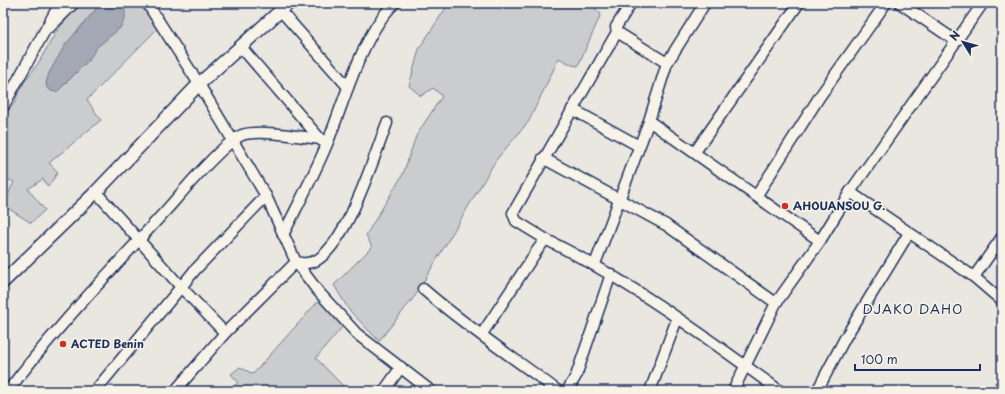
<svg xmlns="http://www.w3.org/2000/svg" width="1005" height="394" viewBox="0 0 1005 394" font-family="'Playpen Sans',sans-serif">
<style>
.green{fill:#cbcccd;stroke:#737e96}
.water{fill:#a3a8b4;stroke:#6d7892}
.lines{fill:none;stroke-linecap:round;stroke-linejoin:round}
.minor-casing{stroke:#1b2f5e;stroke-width:13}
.tertiary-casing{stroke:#1b2f5e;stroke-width:15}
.minor{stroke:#f7f3e8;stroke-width:10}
.tertiary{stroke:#f7f3e8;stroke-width:12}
.poi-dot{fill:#c8321e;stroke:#f7f3e8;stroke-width:1.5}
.labels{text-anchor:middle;stroke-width:3;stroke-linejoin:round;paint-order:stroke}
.poi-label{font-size:11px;font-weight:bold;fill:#1b2f5e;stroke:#f7f3e8;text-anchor:start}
.quarter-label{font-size:13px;letter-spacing:1px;fill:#1b2f5e;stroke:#f7f3e8}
</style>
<rect width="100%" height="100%" fill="#eae7e0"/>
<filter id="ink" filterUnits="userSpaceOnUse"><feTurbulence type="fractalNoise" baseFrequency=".025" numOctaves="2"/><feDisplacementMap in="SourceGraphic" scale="8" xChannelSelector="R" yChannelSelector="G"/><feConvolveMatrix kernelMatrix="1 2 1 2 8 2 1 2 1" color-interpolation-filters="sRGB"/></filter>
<g filter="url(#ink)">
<g class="green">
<polygon points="80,3 146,3 161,25 87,100 101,120 49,163 58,172 48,187 43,179 28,189 45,210 31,223 3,205 14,182 3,177 3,118 15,102 18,93 25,81 39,62 56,32"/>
<polygon points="449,3 597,3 595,8 601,14 578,66 572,65 559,58 529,121 496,160 415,296 379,341 349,310 334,285 372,247 366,235 403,174 416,136 442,96 433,88 421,96 409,86 419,49"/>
<polygon points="321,298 344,325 316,358 343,386 340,391 230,391 238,382 231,374 240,367 253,374"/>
</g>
<polygon class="water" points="101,3 123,3 125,10 125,19 120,28 96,48 89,60 57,92 51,91 47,88 46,83 49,73 65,45"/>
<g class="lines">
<g class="minor-casing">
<g id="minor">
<polyline points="147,3 199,84 266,196 296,262 317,290 357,334 431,391"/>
<polyline points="631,3 616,27 617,32 667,63"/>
<polyline points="900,3 956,41"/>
<polyline points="281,11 348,87"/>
<polyline points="50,27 74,3"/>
<polyline points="241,47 322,141"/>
<polyline points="3,107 60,3"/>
<polyline points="572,109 639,146"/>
<polyline points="649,121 820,241"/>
<polyline points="695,152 799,3"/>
<polyline points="543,158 666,225 776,303"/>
<polyline points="96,192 181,287 225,333"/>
<polyline points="850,192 974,277 1002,301"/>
<polyline points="757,195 820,96 886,3"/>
<path d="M283,235C298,205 314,175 327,144C344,103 362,33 395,3"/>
<polyline points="547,240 516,221 513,213 617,32"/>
<polyline points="595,264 649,121 667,63 705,3"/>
<polyline points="974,277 1002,237"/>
<path d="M423,289C465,326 513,357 558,391"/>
<path d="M482,334L536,252L544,241L547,240C630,281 706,337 780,391"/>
<path d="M8,391C57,326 115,267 169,207C184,190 224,142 242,135C260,129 301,137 321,139"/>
<polyline points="95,391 195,270 266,196"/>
<path d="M175,391L225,333L296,262C304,264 310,264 317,260C348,241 374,157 387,123"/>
<polyline points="384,391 401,367"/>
<polyline points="567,391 576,376 611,274"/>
<polyline points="650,391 677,319"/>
<polyline points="733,391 776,303 820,241 850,192 983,3"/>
<polyline points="817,391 845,338 909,233"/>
<polyline points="998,391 1002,384"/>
</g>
</g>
<g class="tertiary-casing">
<polyline id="tertiary" points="3,282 96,192 199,84 289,3"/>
</g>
<use href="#minor" class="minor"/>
<use href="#tertiary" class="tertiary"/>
</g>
</g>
<g class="poi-dot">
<circle cx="785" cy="206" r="4"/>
<circle cx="63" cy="344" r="4"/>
</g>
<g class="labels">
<g class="poi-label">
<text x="793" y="210">AHOUANSOU G.</text>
<text x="71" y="348">ACTED Benin</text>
</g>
<g class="quarter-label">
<text x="913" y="314">DJAKO DAHO</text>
</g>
</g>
<rect width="1005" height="394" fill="none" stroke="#f7f3e8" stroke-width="16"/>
<rect x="8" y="8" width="989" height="378" fill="none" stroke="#1b2f5e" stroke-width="1.5" filter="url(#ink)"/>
<g transform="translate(963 42) rotate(307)" stroke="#f7f3e8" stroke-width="3" paint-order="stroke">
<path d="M0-3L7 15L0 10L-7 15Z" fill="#1b2f5e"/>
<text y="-6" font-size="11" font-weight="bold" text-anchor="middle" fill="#1b2f5e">N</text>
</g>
<path d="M855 364v6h125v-6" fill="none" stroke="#1b2f5e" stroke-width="2"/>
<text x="861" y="364" font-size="12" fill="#1b2f5e" stroke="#f7f3e8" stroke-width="3" paint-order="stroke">100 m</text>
</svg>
